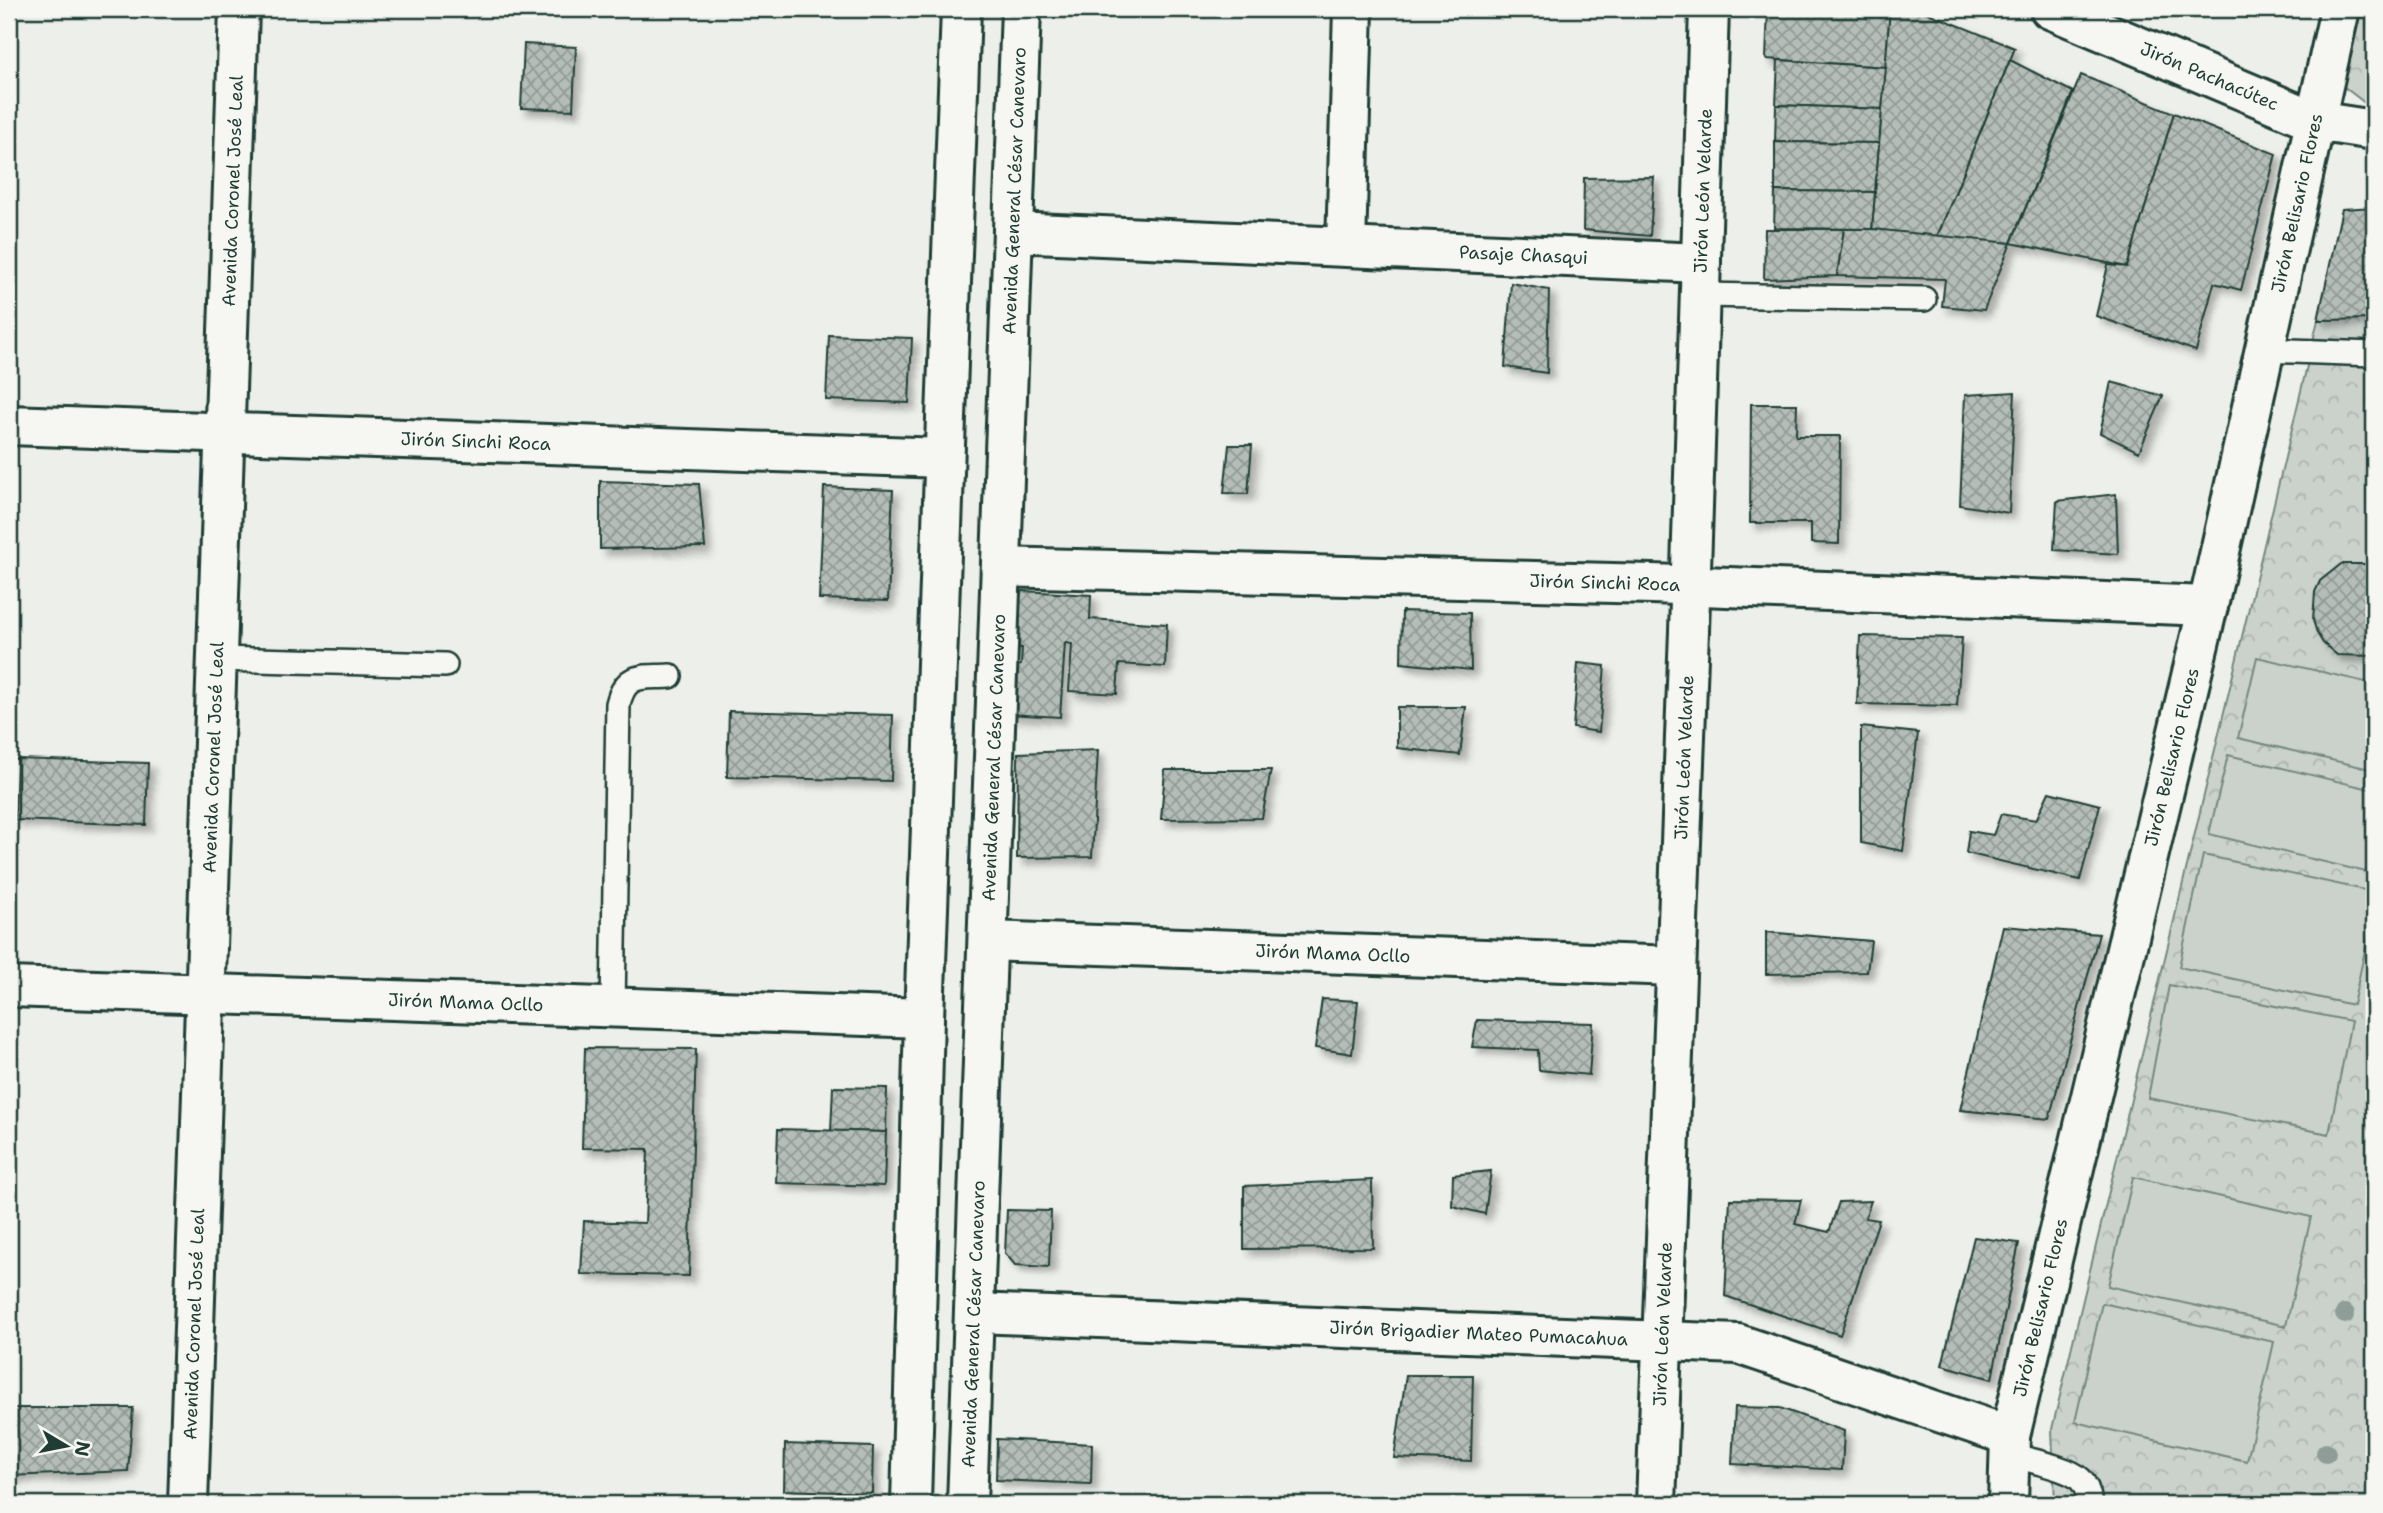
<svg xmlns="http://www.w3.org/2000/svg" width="2383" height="1513" viewBox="0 0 2383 1513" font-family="'Shantell Sans',sans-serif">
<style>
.park{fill:url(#park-crowns);stroke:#758880;stroke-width:2}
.garden{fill:#cbd2cc;stroke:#758880;stroke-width:2}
.building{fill:url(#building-cross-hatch);stroke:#1f3d34;stroke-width:2;filter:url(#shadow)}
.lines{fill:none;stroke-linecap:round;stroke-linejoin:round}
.service-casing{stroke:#1f3d34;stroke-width:28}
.minor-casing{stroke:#1f3d34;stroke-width:44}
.tertiary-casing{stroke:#1f3d34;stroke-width:44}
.secondary-casing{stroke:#1f3d34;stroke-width:44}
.service{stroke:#f6f6f2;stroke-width:23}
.minor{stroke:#f6f6f2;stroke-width:38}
.tertiary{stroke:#f6f6f2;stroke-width:38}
.secondary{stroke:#f6f6f2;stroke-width:38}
.tree{fill:#8e9e96}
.labels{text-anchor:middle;stroke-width:6;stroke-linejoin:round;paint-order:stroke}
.street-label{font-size:18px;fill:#1f3d34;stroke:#f6f6f2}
</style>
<defs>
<pattern id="park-crowns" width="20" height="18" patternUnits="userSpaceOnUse" patternTransform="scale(1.75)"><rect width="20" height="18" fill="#cbd2cc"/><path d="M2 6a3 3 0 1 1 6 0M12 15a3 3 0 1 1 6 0" fill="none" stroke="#aeb5b0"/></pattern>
<pattern id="building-cross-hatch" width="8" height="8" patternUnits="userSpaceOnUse" patternTransform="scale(1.75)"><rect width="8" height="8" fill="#b4bdb8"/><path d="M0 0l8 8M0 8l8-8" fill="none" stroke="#929b96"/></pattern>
<filter id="shadow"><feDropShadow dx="6" dy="6" stdDeviation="3.5" flood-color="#0004"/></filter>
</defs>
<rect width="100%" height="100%" fill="#edefea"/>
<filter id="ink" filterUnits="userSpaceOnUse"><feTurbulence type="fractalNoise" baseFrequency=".0143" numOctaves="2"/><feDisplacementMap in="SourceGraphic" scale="14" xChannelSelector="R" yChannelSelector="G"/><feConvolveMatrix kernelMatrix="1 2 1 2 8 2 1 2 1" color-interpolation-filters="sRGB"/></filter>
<g filter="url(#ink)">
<g class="park">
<polygon points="2357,9 2374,9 2374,110 2339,83"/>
<polygon points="2374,319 2374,1504 2055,1504 2052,1429 2318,320"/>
</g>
<g class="garden">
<polygon points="2257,657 2374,684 2374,770 2238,738"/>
<polygon points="2228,755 2374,790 2374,874 2209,834"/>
<polygon points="2203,855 2374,892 2374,909 2353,1005 2179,967"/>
<polygon points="2169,985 2351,1021 2329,1134 2148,1098"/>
<polygon points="2133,1177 2311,1217 2286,1326 2108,1286"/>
<polygon points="2102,1303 2274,1342 2247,1461 2075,1422"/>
</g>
<g class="building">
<polygon points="1768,9 1890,9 1886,67 1766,59"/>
<polygon points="1890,9 1918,9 2015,48 1937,237 1872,229"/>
<polygon points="524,44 576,47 573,110 521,108"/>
<polygon points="1778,60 1886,67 1882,109 1776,105"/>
<polygon points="2010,60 2073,92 2011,243 1937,237"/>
<polygon points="2081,75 2174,113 2127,267 2011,243"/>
<polygon points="1776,105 1882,109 1879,143 1775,142"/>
<polygon points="2174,113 2276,154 2241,290 2214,283 2196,351 2096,316 2108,265 2127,267"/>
<polygon points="1775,142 1879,143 1875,192 1775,191"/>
<polygon points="1654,177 1650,236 1583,230 1584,178"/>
<polygon points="1775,191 1875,192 1872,229 1774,228"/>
<polygon points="2374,207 2374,319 2318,320 2342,209"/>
<polygon points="1765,229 1844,229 1837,276 1764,279"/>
<polygon points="1844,229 1872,229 2011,243 1984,310 1942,306 1945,279 1837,276"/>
<polygon points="1511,283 1549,290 1547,373 1505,367"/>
<polygon points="829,335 912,338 909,403 826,400"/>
<polygon points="2111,382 2163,396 2139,452 2100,433"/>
<polygon points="2015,392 2009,513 1960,505 1965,395"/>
<polygon points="1751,404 1797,404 1796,436 1840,436 1839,544 1811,543 1811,523 1750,523"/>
<polygon points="1229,445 1252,445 1248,494 1224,493"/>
<polygon points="600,481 699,484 705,547 600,549"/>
<polygon points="824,487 893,490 888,601 819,599"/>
<polygon points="2116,494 2118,554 2054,550 2057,501"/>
<polygon points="2341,564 2374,564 2374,656 2337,655 2323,643 2317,633 2313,620 2315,592 2320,581"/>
<polygon points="1023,591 1091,595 1090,619 1167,624 1165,667 1119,664 1117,694 1069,691 1072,644 1065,643 1060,717 1008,714 1011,668 1021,665 1022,648 1009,647 1012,603"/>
<polygon points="1402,611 1470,613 1471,670 1401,663"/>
<polygon points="1860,636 1962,638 1957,706 1857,704"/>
<polygon points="1578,663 1605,666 1599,732 1573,728"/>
<polygon points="1397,707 1466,707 1460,755 1397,748"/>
<polygon points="729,711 893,715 891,781 727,777"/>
<polygon points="1861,727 1918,733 1903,851 1861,843"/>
<polygon points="1098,750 1092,857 1017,858 1018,753"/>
<polygon points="17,759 148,763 146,825 15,820"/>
<polygon points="1165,770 1271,770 1262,818 1161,819"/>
<polygon points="2049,792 2100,805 2080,880 1966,853 1969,831 1993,835 2001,814 2036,820"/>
<polygon points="2003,926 2099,934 2049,1119 1960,1110"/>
<polygon points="1766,932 1871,941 1867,972 1766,974"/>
<polygon points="1322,999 1358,1001 1352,1054 1315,1048"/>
<polygon points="1477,1020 1593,1023 1589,1075 1539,1070 1538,1050 1472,1047"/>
<polygon points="585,1048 696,1049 689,1276 581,1274 584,1221 645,1223 648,1149 582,1148"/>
<polygon points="833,1087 887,1088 886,1132 831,1131"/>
<polygon points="778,1129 886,1132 884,1186 776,1183"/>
<polygon points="1491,1171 1485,1214 1452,1206 1453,1175"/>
<polygon points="1372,1180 1373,1248 1244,1249 1244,1186"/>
<polygon points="1730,1199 1801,1200 1795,1224 1829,1232 1839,1202 1871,1201 1865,1218 1879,1220 1840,1335 1725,1296"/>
<polygon points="1007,1210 1051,1211 1049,1267 1015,1265 1005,1253"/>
<polygon points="1974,1237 2019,1243 1992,1379 1942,1365"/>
<polygon points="1406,1375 1473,1375 1471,1461 1394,1458"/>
<polygon points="1735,1407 1780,1408 1844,1431 1842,1470 1732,1464"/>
<polygon points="9,1408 133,1408 128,1471 9,1476"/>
<polygon points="997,1439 1092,1444 1091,1484 996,1480"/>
<polygon points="785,1444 873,1447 872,1493 784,1490"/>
</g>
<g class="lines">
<g class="service-casing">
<g id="service">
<polyline points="1700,295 1924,299"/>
<polyline points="2264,350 2374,354"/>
<polyline points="217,659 445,665"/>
<path d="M613,1007L618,704C626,672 641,678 670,676"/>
<path d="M2010,1455C2027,1460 2067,1467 2080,1479C2087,1486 2089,1495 2090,1504"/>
</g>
</g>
<g class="minor-casing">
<g id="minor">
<path id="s1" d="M2050,9L2315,121"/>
<path id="s2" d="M1013,232L1701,263"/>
<polyline points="1346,246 1353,9"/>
<path id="s3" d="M9,425L943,458"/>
<path id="s4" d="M1001,567L1652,584L2208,606"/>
<path id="s5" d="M988,941L1676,966"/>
<path id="s6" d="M9,987L924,1018"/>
<path id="s7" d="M975,1313L1738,1344L2010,1436"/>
<path id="s8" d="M188,1504L239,9"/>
</g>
</g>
<g class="tertiary-casing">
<g id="tertiary">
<polyline points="2315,121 2374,130"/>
<path id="s9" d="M1656,1504L1689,631L1709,9"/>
<path id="s10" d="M2008,1504L2010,1436L2208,606L2340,9"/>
</g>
</g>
<g class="secondary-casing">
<g id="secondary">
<polyline points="911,1504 924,1018 961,9"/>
<path id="s11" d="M967,1504L1021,9"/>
</g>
</g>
<use href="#service" class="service"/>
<use href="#minor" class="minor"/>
<use href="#tertiary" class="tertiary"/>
<use href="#secondary" class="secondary"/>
</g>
<g class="tree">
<circle cx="2345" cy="1314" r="10"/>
<circle cx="2326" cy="1453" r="10"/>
</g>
</g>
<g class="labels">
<g class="street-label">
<text dy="6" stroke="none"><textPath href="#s1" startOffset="173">Jirón Pachacútec</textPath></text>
<text dy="6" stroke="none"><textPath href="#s8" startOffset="1314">Avenida Coronel José Leal</textPath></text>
<text dy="6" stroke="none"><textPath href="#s11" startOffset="1314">Avenida General César Canevaro</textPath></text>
<text dy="6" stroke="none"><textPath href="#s9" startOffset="1314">Jirón León Velarde</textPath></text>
<text dy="6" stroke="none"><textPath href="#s10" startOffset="1334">Jirón Belisario Flores</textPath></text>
<text dy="6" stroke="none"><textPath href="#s2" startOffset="511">Pasaje Chasqui</textPath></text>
<text dy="6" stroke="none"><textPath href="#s3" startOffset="467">Jirón Sinchi Roca</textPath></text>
<text dy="6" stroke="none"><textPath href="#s4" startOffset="604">Jirón Sinchi Roca</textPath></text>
<text dy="6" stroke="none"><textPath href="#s11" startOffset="747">Avenida General César Canevaro</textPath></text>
<text dy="6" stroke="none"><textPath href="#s8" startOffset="747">Avenida Coronel José Leal</textPath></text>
<text dy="6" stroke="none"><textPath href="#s9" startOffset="747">Jirón León Velarde</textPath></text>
<text dy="6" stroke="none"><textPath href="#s10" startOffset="766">Jirón Belisario Flores</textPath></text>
<text dy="6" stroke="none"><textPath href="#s5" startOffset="345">Jirón Mama Ocllo</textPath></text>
<text dy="6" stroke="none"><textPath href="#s6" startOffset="457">Jirón Mama Ocllo</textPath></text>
<text dy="6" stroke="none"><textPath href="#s10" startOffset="200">Jirón Belisario Flores</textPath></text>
<text dy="6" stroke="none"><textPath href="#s8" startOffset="180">Avenida Coronel José Leal</textPath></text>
<text dy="6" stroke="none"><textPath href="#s11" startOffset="180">Avenida General César Canevaro</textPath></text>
<text dy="6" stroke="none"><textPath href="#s9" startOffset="180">Jirón León Velarde</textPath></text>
<text dy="6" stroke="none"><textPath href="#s7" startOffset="504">Jirón Brigadier Mateo Pumacahua</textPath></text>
</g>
</g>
<rect width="2383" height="1513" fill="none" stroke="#f6f6f2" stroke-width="35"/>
<rect x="18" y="18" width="2348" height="1478" fill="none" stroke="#1f3d34" stroke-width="2.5" filter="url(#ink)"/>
<g transform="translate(66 1446) rotate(100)" stroke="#f6f6f2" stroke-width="5" paint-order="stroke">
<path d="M0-5L12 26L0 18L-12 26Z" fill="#1f3d34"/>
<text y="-10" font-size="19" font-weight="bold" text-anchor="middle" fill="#1f3d34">N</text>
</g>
</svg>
